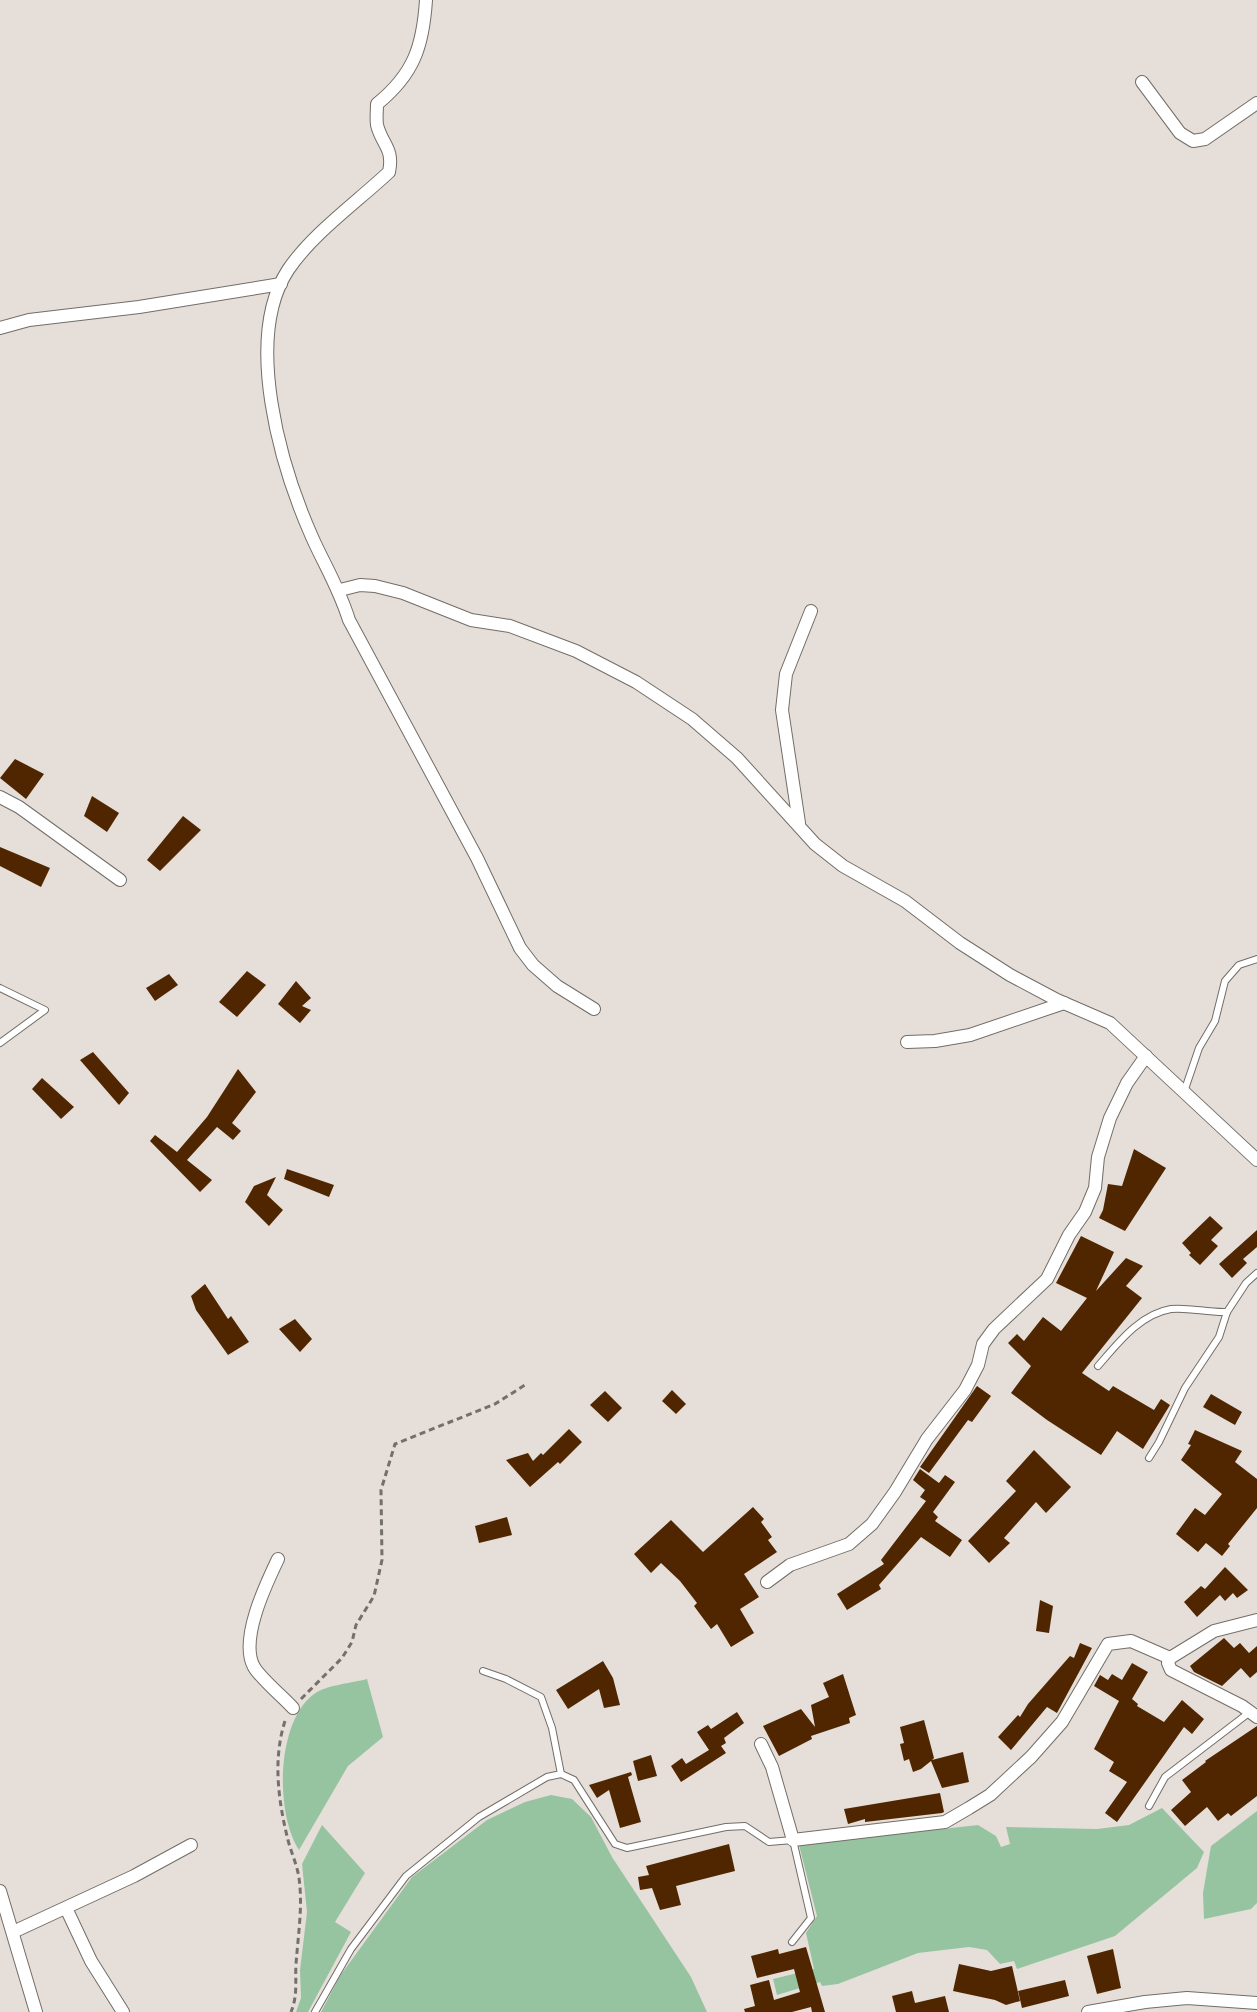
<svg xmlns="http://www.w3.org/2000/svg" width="1257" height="2012" viewBox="0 0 1257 2012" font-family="'IBM Plex Serif',serif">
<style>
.green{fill:#97c4a0}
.building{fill:#502600}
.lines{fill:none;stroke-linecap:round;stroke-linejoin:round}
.service-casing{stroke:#726d67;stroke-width:8}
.minor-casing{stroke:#726d67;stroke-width:14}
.path{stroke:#74706c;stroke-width:3;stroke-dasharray:6 4;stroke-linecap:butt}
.service{stroke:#fff;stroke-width:6}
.minor{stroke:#fff;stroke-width:12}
</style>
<rect width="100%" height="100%" fill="#e6dfd9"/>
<g class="green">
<path d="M367,1679L383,1737L348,1766L299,1850C275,1813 276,1722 314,1694C326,1685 352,1683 367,1679Z"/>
<polygon points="551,1795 572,1799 591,1817 612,1857 691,1977 707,2012 321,2012 340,1976 412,1877 487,1820 525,1802"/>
<polygon points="1162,1808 1204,1852 1197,1868 1115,1936 1017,1969 1014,1961 1000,1964 987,1950 969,1947 918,1953 838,1984 822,1986 820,1982 777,1995 773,1979 814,1969 806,1933 817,1916 799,1845 978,1825 996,1836 1001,1847 1010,1844 1006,1827 1097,1829 1129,1825"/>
<polygon points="1257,1811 1257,1903 1251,1909 1204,1919 1203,1893 1211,1846"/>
<polygon points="322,1825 365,1873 335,1922 351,1932 308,2012 296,2012 301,1998 300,1970 307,1912 302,1864"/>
</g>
<g class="building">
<polygon points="15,759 44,774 26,799 0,778"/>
<polygon points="92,796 119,813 107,832 84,816"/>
<polygon points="183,816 201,830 160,871 147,860"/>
<polygon points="0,847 50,868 41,887 0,866"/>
<polygon points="247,971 266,985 237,1017 219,1002"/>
<polygon points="169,974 178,985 155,1001 146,988"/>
<polygon points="296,981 311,998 302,1006 311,1010 300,1023 278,1004"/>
<polygon points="93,1052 129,1093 119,1105 80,1060"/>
<polygon points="238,1069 256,1092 232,1123 241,1131 233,1140 217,1127 187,1160 212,1180 200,1192 150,1141 155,1135 177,1152 207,1117"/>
<polygon points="42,1078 74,1107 61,1119 32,1089"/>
<polygon points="1134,1149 1166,1168 1125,1231 1099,1218 1103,1210 1108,1184 1122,1186"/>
<polygon points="287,1169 334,1185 329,1197 284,1179"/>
<polygon points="276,1177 267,1195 283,1210 269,1226 245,1202 254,1186"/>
<polygon points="1210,1216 1223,1228 1211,1240 1218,1246 1200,1265 1189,1255 1191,1253 1182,1243"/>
<polygon points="1257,1230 1257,1247 1243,1259 1247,1263 1232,1278 1219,1264"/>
<polygon points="1081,1236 1114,1252 1096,1291 1126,1258 1143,1266 1126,1286 1142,1298 1082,1373 1109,1391 1113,1386 1154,1410 1161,1399 1170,1405 1143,1449 1117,1431 1101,1455 1047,1420 1011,1393 1031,1366 1008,1343 1017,1334 1024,1341 1043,1317 1061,1331 1087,1298 1056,1283"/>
<polygon points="205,1284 228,1319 231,1316 249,1342 228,1355 196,1310 191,1296"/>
<polygon points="295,1319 312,1339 300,1352 279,1329"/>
<polygon points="977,1386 991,1396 972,1422 968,1420 929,1473 920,1467"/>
<polygon points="672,1390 686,1404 676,1414 662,1401"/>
<polygon points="605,1391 622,1408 608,1422 590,1405"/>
<polygon points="1211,1394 1242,1412 1235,1425 1203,1407"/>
<polygon points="569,1429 582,1442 560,1464 558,1462 530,1487 506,1460 528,1453 533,1461 541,1453 543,1455"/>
<polygon points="1195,1430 1242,1451 1235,1462 1257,1479 1257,1508 1228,1544 1230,1546 1222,1556 1206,1543 1198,1552 1176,1534 1195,1508 1205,1515 1222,1494 1181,1460 1191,1445 1188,1444"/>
<polygon points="1034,1450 1071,1487 1046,1513 1036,1502 1004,1538 1010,1543 989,1563 968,1541 1016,1491 1006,1481"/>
<polygon points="920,1469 939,1483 945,1475 955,1482 933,1512 938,1517 935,1521 962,1540 950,1557 921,1537 879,1585 881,1589 847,1610 837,1594 884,1564 881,1560 926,1501 920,1497 925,1490 913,1480"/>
<polygon points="753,1507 764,1519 761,1522 772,1537 768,1540 777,1552 744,1574 759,1597 740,1609 754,1633 731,1647 717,1624 711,1629 694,1606 697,1603 680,1581 661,1563 651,1573 634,1554 671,1520 703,1552"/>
<polygon points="507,1517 512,1535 479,1543 475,1526"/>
<polygon points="1225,1567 1248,1590 1237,1598 1233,1593 1225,1601 1220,1595 1197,1617 1184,1602 1201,1586 1205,1589"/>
<polygon points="1040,1600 1053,1606 1049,1633 1036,1631"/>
<polygon points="1224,1638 1234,1648 1240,1643 1249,1653 1257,1646 1257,1672 1250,1678 1241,1668 1222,1686 1194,1672 1190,1666"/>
<polygon points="1080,1643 1092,1648 1057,1713 1047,1707 1011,1750 998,1737 1018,1715 1020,1717 1028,1704 1070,1656 1074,1658"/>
<polygon points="603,1661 613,1678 620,1705 604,1708 599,1689 568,1709 556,1690"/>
<polygon points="1132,1663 1148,1672 1132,1699 1138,1704 1137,1706 1164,1722 1182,1700 1204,1719 1192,1734 1184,1727 1117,1822 1105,1813 1127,1782 1109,1771 1114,1762 1094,1749 1119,1701 1094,1686 1100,1675 1108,1680 1112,1674 1122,1680"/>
<polygon points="843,1674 856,1715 849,1718 850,1723 811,1736 812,1739 779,1756 763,1726 801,1709 815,1727 811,1705 829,1697 823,1683"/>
<polygon points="737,1712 744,1723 724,1738 726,1743 721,1746 726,1753 681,1782 671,1766 682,1758 686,1764 709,1750 697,1732 708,1725 711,1729"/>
<polygon points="924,1720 934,1758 932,1760 963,1752 969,1782 942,1788 931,1761 921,1769 913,1772 909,1759 904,1761 900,1744 904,1743 900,1727"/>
<polygon points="1257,1726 1257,1796 1231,1816 1228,1813 1218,1821 1207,1807 1185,1826 1171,1810 1191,1792 1182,1780 1206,1762 1205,1761"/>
<polygon points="651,1755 657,1776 638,1781 633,1761"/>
<polygon points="631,1772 632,1775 628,1777 641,1822 620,1828 609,1790 597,1798 589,1785"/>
<polygon points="940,1793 944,1812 942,1813 865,1822 865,1819 848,1824 844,1809"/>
<polygon points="729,1844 735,1871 676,1886 681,1905 660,1910 652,1888 640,1890 638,1877 649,1875 646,1866"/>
<polygon points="806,1947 825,2012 812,2012 811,2007 792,2012 745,2012 744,2009 755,2006 750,1985 769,1980 774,2000 800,1992 794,1969 757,1978 751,1956 778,1949 779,1954"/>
<polygon points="1113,1949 1121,1988 1097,1994 1087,1956"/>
<polygon points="959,1964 991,1971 1012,1966 1020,2001 1006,2005 995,2000 953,1991"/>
<polygon points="1065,1980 1069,1996 1022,2008 1018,1991"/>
<polygon points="912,1991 915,2003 945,1996 949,2012 896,2012 892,1996"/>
</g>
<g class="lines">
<g class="service-casing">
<g id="service">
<polyline points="0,988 45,1010 0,1043"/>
<polyline points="1184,1092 1199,1048 1215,1021 1225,981 1239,965 1257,959"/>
<path d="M1098,1366C1118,1343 1140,1314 1171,1309C1189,1307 1208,1313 1227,1312"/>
<polyline points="1149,1458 1159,1442 1185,1388 1219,1337 1227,1312 1246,1283 1257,1273"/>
<polyline points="483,1671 506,1679 541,1697 552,1728 561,1774"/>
<polyline points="1149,1806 1165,1777 1250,1712"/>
<polyline points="315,2012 351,1949 406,1876 479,1817 547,1777 561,1774 574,1780 615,1844 627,1848 726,1827 745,1826 769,1842 793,1840 811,1918 792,1942"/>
</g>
</g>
<g class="minor-casing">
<g id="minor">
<path d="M426,0C423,46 414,74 377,104C377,111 376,118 377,125C382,145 394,148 389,172C357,202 312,234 288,270C243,339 281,467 312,537C325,566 339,588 349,620L477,858L520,948L533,965L557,986L594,1009"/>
<polyline points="1142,82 1180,133 1193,141 1205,139 1257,103"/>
<polyline points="0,328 29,320 139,307 281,284"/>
<polyline points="340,590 360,585 375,586 403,593 471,620 510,626 576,651 636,682 692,719 737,758 815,844 843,866 905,901 960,943 1010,975 1057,1000 1110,1023 1257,1160"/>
<polyline points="0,797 19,807 120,880"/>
<polyline points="799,823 782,710 786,674 811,611"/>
<polyline points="907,1042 935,1041 970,1035 1064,1003"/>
<path d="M278,1559C266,1584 239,1640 254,1667C261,1679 282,1696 293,1708"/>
<polyline points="767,1582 790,1565 849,1544 872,1524 895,1492 927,1439 965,1390 978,1365 983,1344 994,1329 1047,1279 1069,1235 1085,1212 1095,1188 1098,1157 1110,1118 1127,1083 1146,1056"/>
<polyline points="1257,1620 1214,1631 1170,1658 1168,1663 1171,1670 1242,1706 1257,1717"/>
<polyline points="761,1744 772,1767 793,1840 945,1822 969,1808 990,1795 1031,1757 1062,1722 1108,1644 1131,1641 1170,1658"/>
<polyline points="0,1891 36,2012"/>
<polyline points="66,1908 91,1961 123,2012"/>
<polyline points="13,1932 134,1876 191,1845"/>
<polyline points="1088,2012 1145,2002 1187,1998 1257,2003"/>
</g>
</g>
<g class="path">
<polyline points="301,1699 342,1658 352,1642 356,1625 374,1596 382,1560 381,1490 395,1444 495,1404 525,1385"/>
<path d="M285,1721C273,1758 278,1799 287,1836C290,1850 297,1864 299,1878C303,1906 298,1936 296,1964C295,1981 298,1995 291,2012"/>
</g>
<use href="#service" class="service"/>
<use href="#minor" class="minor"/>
</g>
</svg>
